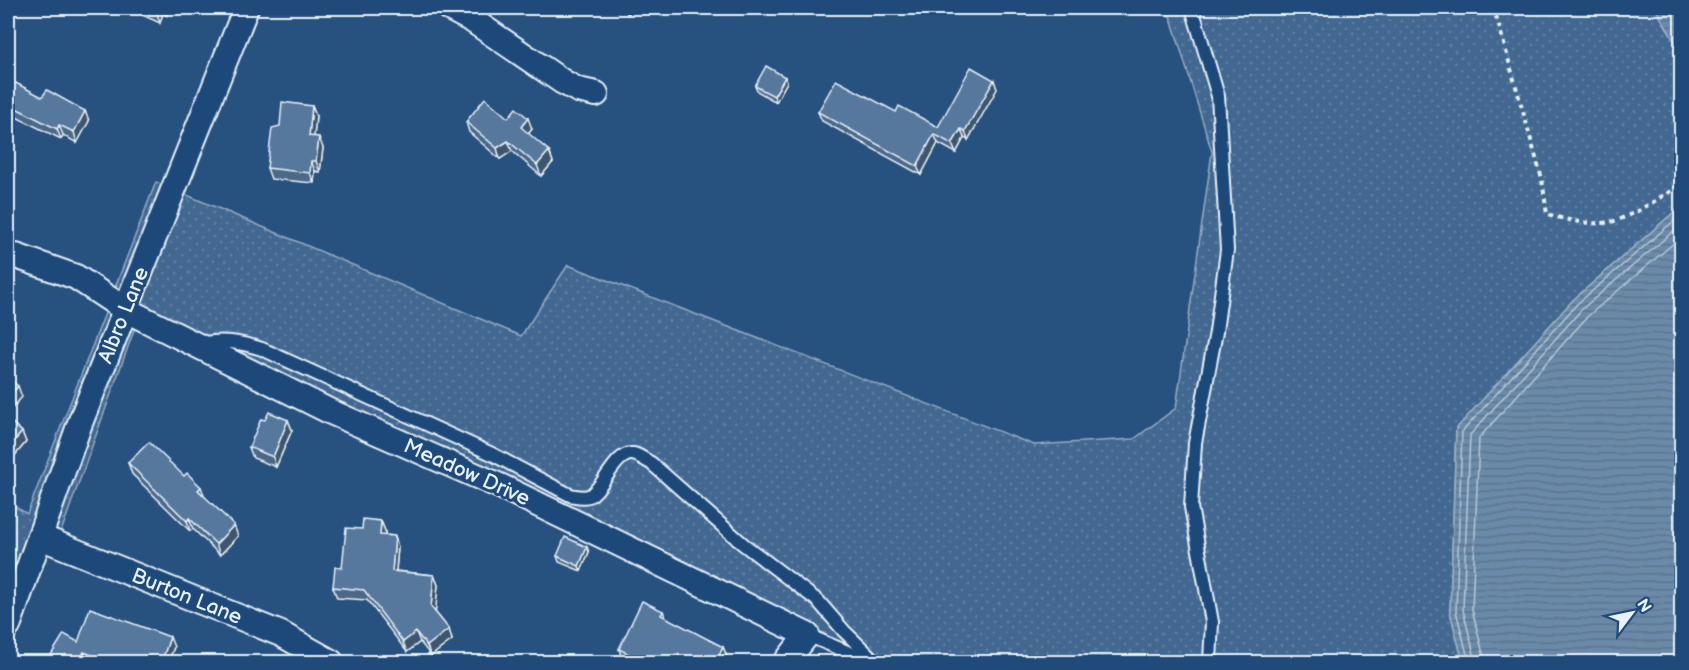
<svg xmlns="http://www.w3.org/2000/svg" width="1689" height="670" viewBox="0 0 1689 670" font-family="'Balsamiq Sans',sans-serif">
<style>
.grass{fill:url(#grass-dots);stroke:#96acc4;stroke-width:1.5}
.water{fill:url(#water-rules);stroke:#9db3c9;stroke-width:1.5}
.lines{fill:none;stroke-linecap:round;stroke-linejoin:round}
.shore{stroke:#b6c8d9;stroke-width:1.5}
.lane-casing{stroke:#e8f1f8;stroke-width:16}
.street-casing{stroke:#e8f1f8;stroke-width:28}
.path{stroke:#e8f1f8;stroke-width:4;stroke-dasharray:4.5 4.5;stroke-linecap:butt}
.lane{stroke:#1f4a7a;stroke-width:12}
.street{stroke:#1f4a7a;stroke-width:24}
.wall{fill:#4b6787;stroke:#e8f1f8;stroke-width:1.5}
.shaded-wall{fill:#3d546e;stroke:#e8f1f8;stroke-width:1.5}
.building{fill:#57789d;stroke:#e8f1f8;stroke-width:1.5}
.labels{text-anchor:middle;stroke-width:6;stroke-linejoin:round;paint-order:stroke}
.street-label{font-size:21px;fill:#e8f1f8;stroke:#1f4a7a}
</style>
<defs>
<pattern id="grass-dots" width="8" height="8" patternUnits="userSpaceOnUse" patternTransform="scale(1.5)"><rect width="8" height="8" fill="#436891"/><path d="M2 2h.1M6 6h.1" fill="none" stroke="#5e7ea1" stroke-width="1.8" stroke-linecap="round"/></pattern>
<pattern id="water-rules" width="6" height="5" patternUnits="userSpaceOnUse" patternTransform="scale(1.5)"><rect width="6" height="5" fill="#6b8aaa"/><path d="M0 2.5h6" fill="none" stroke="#5e7388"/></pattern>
</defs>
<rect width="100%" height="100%" fill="#27517f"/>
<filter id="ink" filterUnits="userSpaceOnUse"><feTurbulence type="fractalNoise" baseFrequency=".0167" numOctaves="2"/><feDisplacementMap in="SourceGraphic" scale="12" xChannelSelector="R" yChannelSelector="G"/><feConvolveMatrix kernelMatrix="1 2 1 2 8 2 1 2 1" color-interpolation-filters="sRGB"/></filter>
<g filter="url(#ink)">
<polygon class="grass" points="1162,8 1681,8 1681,206 1573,300 1456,429 1450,612 1463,662 864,662 823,633 141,311 62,529 8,625 8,502 27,514 156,182 521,336 568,265 1034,445 1134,439 1176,408 1212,152 1171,18"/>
<g class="water">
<polygon points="1655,8 1681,8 1681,52"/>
<polygon points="1681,206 1681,662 1463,662 1450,612 1456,429 1573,300"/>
</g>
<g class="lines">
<g class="shore">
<polyline points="1469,662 1456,611 1462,432 1577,304 1682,214"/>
<polyline points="1476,662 1463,610 1470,435 1582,309 1682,224"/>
<polyline points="1485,662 1472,609 1479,438 1588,316 1682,236"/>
</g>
<g class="lane-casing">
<g id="lane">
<polyline points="1192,8 1218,96 1227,250 1216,332 1195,443 1191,507 1212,622 1210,662"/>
<path d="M199,344C222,339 240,342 262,349L492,454L570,495C576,496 583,498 589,496C604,488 615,452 633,454C639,455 645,460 651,463L743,544L818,601L844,631L876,662"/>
<polyline points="807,635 871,662"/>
</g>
</g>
<g class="street-casing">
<g id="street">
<polyline points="449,8 472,20 563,82 578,90 596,94"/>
<polyline points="8,256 16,256 76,277 126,310 331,412 502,487 807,635 786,662"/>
<polyline points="40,537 281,634 331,662"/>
<polyline points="8,626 80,423 246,8"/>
</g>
</g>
<path class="path" d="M1492,8L1497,19L1542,179L1547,214C1569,221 1598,228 1620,219C1641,211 1662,196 1682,184"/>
<use href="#lane" class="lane"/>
<use href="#street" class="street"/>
</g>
<g class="wall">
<polygon points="140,8 170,8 167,15 163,13 160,23 142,15"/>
<polygon points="613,8 634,8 628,14 621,8 617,11"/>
<polygon points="785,77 787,82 776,102 757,91 755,86"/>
<polygon points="8,89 42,97 85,111 89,121 77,143 63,135 61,139 8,113"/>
<polygon points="997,89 968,140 964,138 956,153 938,143 921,175 822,121 818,112 896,112 938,127"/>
<polygon points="312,106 316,116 314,137 323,148 320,172 315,171 314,183 271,179 267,168 280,126"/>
<polygon points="508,118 532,129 528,134 549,151 553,162 541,176 512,151 500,159 469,132 466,122"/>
<polygon points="8,419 22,432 26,442 12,459 8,455"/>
<polygon points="265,420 288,420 292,430 276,467 253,458 249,447"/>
<polygon points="128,463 204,496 238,536 220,555 193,529 190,531 132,474"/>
<polygon points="381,521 385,531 385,535 395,536 398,547 396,571 434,575 438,585 435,612 449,629 452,640 431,656 420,642 407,652 367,600 337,598 333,587 342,568"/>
<polygon points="589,552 581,571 559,562 557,556"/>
<polygon points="663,611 666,618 723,647 727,657 724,663 629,663 622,659 619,649"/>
<polygon points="78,642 174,647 168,663 89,663 88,662"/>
</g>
<g class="shaded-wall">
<polygon points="158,8 161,8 163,13 160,23 157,13"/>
<polygon points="165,8 170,8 167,15"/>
<polygon points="626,8 634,8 628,14"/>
<polygon points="785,77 787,82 776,102 774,96"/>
<polygon points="994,80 997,89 968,140 965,131"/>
<polygon points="312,106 316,116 313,147 309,136"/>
<polygon points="85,111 89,121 77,143 74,132"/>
<polygon points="528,118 532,129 525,138 521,127"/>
<polygon points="59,125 63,135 61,139 57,129"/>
<polygon points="961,129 964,138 956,153 952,144"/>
<polygon points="934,134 938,143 921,175 917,166"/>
<polygon points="319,137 323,148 320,172 316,161"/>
<polygon points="508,141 512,151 500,159 497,148"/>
<polygon points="549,151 553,162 541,176 537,165"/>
<polygon points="311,161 315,171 314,183 310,173"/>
<polygon points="18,386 22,397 8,413 8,398"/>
<polygon points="288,420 292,430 276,467 273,457"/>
<polygon points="22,432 26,442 12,459 8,448"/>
<polygon points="201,487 205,497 198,490"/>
<polygon points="189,518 193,529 190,531 187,521"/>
<polygon points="381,521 385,531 384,545 380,535"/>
<polygon points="234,525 238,536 220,555 216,544"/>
<polygon points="395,536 398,547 395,581 392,571"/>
<polygon points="587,547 589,552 581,571 579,566"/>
<polygon points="434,575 438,585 435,617 431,607"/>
<polygon points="449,629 452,640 431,656 427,646"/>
<polygon points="416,632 420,642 407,652 403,642"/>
<polygon points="170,637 174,647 168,663 161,663"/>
<polygon points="723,647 727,657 724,663 715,663"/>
<polygon points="84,652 88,662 77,663"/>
</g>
<g class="building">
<polygon points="145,8 158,8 157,13"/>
<polygon points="766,66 785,77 774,96 755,86"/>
<polygon points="971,67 994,80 965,131 961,129 952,144 934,134 917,166 818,112 836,80 896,112 899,106 938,127"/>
<polygon points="12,81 42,97 47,90 85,111 74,132 59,125 57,129 8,104 8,89"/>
<polygon points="485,98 508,118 516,108 528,118 521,127 549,151 537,165 508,141 497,148 466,122"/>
<polygon points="282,102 312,106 309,136 319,137 316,161 311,161 310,173 267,168 272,128 280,126"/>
<polygon points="8,377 18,386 8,398"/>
<polygon points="269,412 288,420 273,457 249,447 261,419 265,420"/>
<polygon points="8,419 22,432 8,448"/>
<polygon points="149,442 184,476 187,473 201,487 198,490 234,525 216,544 189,518 187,521 128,463"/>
<polygon points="363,519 381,521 380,535 395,536 392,571 434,575 431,607 449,629 427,646 416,632 403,642 364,590 333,587 335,567 342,568 346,528 362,529"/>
<polygon points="565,537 587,547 579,566 557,556"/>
<polygon points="642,601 663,611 661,615 723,647 715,663 645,663 619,649"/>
<polygon points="90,608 170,637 161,663 113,663 84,652 77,663 46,663 64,634 78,642"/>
</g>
</g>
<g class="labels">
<g class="street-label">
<text transform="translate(123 315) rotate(-68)" y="7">Albro Lane</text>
<text transform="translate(467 472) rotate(24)" y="7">Meadow Drive</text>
<text transform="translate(187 596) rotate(22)" y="7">Burton Lane</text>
</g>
</g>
<rect width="1689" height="670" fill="none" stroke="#1f4a7a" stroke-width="30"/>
<rect x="15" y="15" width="1659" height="640" fill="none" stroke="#e8f1f8" stroke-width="2" filter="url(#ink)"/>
<g transform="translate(1632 613) rotate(58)" stroke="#1f4a7a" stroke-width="4.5" paint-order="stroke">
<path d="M0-4.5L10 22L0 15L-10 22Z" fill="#e8f1f8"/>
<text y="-9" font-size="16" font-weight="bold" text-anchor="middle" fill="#e8f1f8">N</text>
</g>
</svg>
